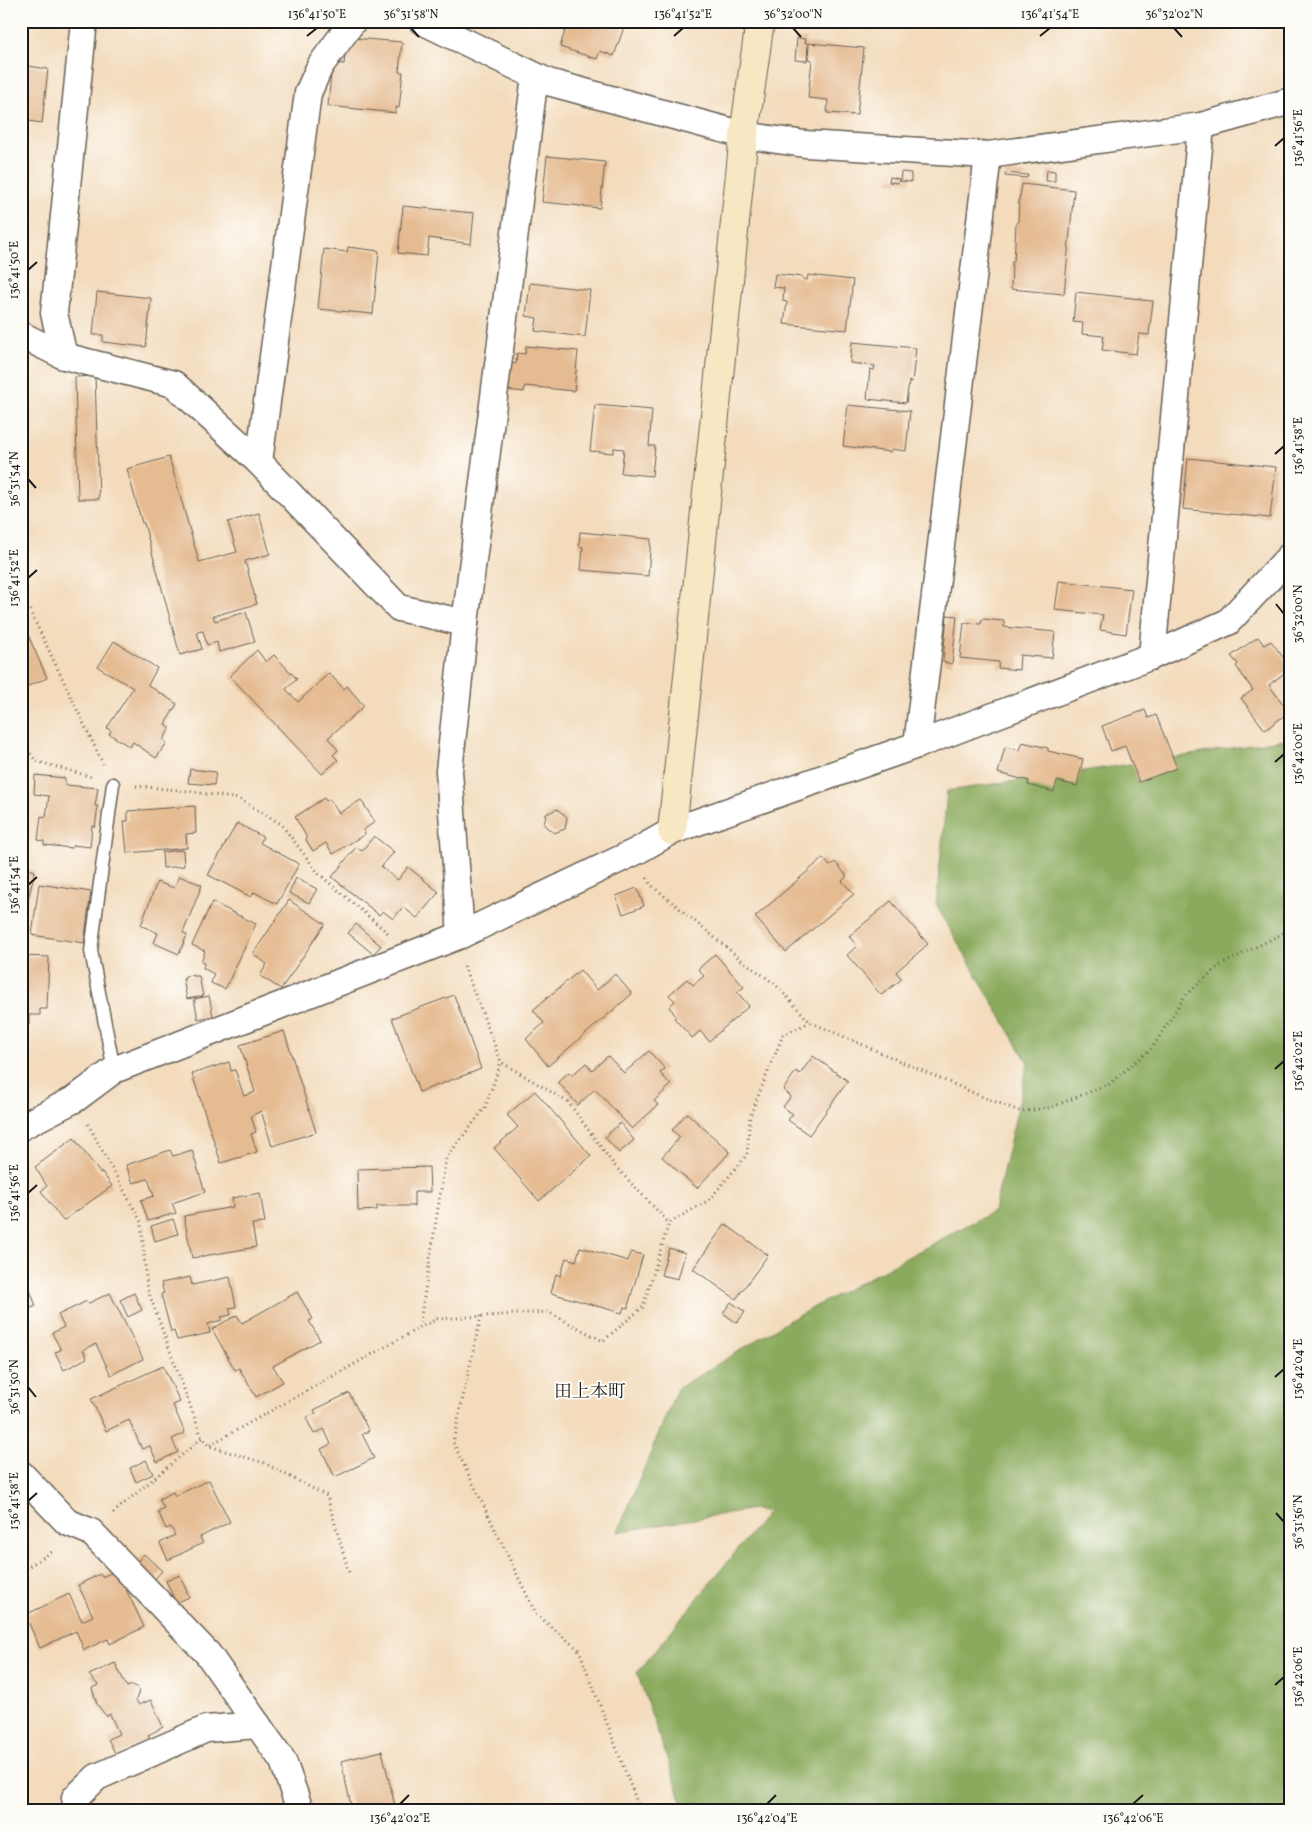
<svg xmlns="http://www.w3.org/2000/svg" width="1312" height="1831" viewBox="0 0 1312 1831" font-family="Vollkorn,'Noto Serif JP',serif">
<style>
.forest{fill:#8baa5d;stroke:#54633c}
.building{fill:#e5bb92}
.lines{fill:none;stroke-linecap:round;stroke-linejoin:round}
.lane-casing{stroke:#675f54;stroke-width:15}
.street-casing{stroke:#675f54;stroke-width:29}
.secondary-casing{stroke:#675f54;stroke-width:30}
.path{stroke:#675f54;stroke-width:3;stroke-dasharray:1 4;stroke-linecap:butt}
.lane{stroke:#fff;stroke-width:12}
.street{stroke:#fff;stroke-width:26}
.secondary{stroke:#f7e8c3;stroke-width:28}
.ticks{fill:none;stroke:#1c1c1c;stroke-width:2}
.labels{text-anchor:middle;stroke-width:4;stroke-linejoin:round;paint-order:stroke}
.quarter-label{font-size:18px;fill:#1c1c1c;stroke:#fdfcf7}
.neatline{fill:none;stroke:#1c1c1c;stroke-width:2}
.ticks-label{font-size:12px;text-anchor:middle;fill:#1c1c1c}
</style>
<rect width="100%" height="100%" fill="#fdfcf7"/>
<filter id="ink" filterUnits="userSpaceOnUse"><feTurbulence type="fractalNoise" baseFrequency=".02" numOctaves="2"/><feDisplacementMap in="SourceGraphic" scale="10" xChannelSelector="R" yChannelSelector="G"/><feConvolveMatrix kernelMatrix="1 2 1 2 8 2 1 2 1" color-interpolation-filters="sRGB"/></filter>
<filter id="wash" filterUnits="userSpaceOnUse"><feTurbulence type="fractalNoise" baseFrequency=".0096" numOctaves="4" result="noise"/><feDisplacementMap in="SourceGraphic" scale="20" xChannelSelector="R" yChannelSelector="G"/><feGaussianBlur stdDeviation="1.12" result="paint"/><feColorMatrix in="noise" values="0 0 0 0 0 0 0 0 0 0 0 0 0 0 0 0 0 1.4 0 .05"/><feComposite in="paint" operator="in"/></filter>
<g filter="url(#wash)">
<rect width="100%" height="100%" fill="#f3dbbc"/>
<polygon class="forest" points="1291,738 1291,1810 685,1810 637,1673 768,1512 753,1509 618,1532 677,1389 788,1321 994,1211 1028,1063 936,905 947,791 1185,756"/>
<g id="blocks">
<g class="building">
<polygon points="568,21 626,21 614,56 600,51 597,59 560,47"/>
<polygon points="352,38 402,42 399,72 403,72 399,108 396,107 396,113 328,106 332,63 344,64 346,44"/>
<polygon points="797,38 806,39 805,43 808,43 807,61 795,60"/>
<polygon points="809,43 864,48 857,115 827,113 828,100 808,98 812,60 808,59"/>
<polygon points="21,65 48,69 42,123 21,120"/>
<polygon points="547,156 605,162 600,208 542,202"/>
<polygon points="1047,170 1055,171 1055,181 1046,181"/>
<polygon points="901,172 911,173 911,182 900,181"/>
<polygon points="1005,173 1028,175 1027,178 1005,176"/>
<polygon points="890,177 899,179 898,183 889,182"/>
<polygon points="1022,184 1074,190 1064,294 1011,289 1012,262 1014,262 1016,223 1018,223 1019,197 1020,197"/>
<polygon points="403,206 474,213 471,244 429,238 427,256 398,253"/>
<polygon points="348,247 379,251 373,314 318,309 324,249 347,252"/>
<polygon points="775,274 803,277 803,279 807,280 808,275 853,280 847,330 784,324 787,302 783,301 784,288 773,287"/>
<polygon points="530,283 590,290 585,337 535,331 537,318 526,316"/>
<polygon points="97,292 151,298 146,347 103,342 103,335 93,335"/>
<polygon points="1076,292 1141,299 1141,300 1153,301 1149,335 1139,334 1136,354 1102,350 1104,336 1082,334 1083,323 1073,322"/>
<polygon points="852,342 916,348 912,382 909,381 906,403 867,399 870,369 874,370 875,366 850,363"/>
<polygon points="526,346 578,351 574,391 525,386 524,392 498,389 501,362 516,364 517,353 525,354"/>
<polygon points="95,376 99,499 78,499 75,377"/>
<polygon points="595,405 652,410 649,446 655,446 652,476 621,473 624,449 614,448 613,453 590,451"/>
<polygon points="848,405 910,411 906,451 891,449 891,452 843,446"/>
<polygon points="169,457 199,562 237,552 228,522 259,513 270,554 245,561 257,604 213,616 215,621 246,612 255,642 219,652 217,642 207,645 203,631 197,632 202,649 180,655 144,523 142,523 127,469"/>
<polygon points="1188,458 1276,467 1270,518 1183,509"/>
<polygon points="580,532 651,539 648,576 581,570 583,547 579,546"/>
<polygon points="1059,581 1132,589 1126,634 1100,630 1103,615 1055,610"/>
<polygon points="947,615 957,616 952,664 943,662"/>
<polygon points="21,619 47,678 21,689"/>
<polygon points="982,619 1004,621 1004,627 1055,632 1052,658 1020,655 1019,670 998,668 999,662 960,658 964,623 981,624"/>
<polygon points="1258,637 1264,645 1271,641 1291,668 1269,685 1289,712 1265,730 1241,698 1253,690 1236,666 1238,664 1231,656"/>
<polygon points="114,641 157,668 148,685 177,704 165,724 170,728 163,740 167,743 156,758 133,742 130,747 109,734 111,731 107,728 133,688 98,667"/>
<polygon points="257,650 266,662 274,655 297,679 286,689 298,702 329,673 344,689 347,686 364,706 328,738 338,750 333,755 338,760 322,774 230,676"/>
<polygon points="1145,710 1148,718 1156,715 1177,768 1139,782 1125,746 1111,751 1102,726"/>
<polygon points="1022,742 1048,748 1048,751 1083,759 1077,786 1057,781 1054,792 1028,785 1029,781 998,773 1005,747 1019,750"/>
<polygon points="190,769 216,772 214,785 188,783"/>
<polygon points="35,775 65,778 65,785 98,788 95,806 98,806 95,827 92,826 90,847 73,845 72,848 44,845 44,841 38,840 41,816 46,817 49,796 34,794"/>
<polygon points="324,798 326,801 329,799 339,813 361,800 375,822 363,830 365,834 333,854 326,843 313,851 306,840 306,836 295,817"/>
<polygon points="195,806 196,833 186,834 187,848 127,853 124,821 128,821 128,811"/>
<polygon points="557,809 567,817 565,829 554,833 544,825 546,814"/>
<polygon points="237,823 263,837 260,843 299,864 277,904 254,892 251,897 208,875"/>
<polygon points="374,836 394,852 381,867 398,880 408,867 439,892 417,918 403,907 393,919 383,911 379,915 332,877 356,847 362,851"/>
<polygon points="183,850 184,866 163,868 162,852"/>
<polygon points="823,858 830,866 835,862 847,876 842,881 854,894 786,952 755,917"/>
<polygon points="21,867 35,871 22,923 21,923"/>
<polygon points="179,876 202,885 183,933 187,935 179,954 154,943 158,933 141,925 157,882 174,888"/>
<polygon points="296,878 317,889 309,903 289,893"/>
<polygon points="39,884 91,892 84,943 32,935"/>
<polygon points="637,888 644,906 623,914 616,896"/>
<polygon points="289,900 325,924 281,989 260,976 267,964 253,954"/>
<polygon points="891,901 928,944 896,972 902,979 881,995 847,955 857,946 849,936"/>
<polygon points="212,902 256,924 225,989 211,983 214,974 203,968 204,963 201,962 205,951 192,945"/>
<polygon points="356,924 381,946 373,954 348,933"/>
<polygon points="715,954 744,987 737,992 749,1006 709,1041 700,1031 692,1038 674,1018 676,1016 669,1007 675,1001 669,995 687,979 693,985 704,976 698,969"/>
<polygon points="21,956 49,957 47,1009 40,1009 40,1015 29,1015 29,1025 21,1025"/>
<polygon points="580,970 597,990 615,974 632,994 548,1066 526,1039 544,1023 533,1010"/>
<polygon points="193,975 193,976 199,976 203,996 187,999 183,979 185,979 185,976"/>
<polygon points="454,995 481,1069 419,1092 392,1018"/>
<polygon points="209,996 213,1016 198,1019 194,999"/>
<polygon points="284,1031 316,1132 272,1146 261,1111 251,1116 256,1132 251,1134 257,1152 221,1163 192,1074 229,1062 231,1071 235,1070 244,1096 255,1092 240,1045"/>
<polygon points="649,1051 665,1069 660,1073 671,1085 654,1101 658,1105 632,1129 595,1089 578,1105 558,1082 569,1072 572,1075 586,1063 592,1070 608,1056 624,1073"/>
<polygon points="813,1056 848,1081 809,1135 788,1120 793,1114 783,1107 791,1096 783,1090 796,1071 800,1074"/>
<polygon points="535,1091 591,1156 539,1201 494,1148 518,1127 507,1115"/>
<polygon points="687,1113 730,1152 697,1188 662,1157 680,1137 672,1130"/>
<polygon points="620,1123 634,1140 619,1153 605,1137"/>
<polygon points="74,1138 100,1173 102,1172 112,1186 63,1221 41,1191 47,1186 35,1167"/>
<polygon points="170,1150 173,1156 192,1150 205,1192 172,1203 176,1213 148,1221 141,1200 154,1196 148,1179 133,1183 126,1165"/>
<polygon points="429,1167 430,1192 414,1192 414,1206 377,1206 377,1210 358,1211 357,1169"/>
<polygon points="260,1193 265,1223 252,1224 256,1247 192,1258 184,1216 233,1207 232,1198"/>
<polygon points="173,1219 178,1234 155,1241 151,1226"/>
<polygon points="725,1224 768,1255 736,1299 693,1269"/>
<polygon points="580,1247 628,1261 631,1252 643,1255 628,1306 628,1308 624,1307 622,1313 551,1293 556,1274 560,1276 566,1258 576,1261"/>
<polygon points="669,1248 685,1253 678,1279 661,1275"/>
<polygon points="21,1252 28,1270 23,1272 36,1306 21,1312"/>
<polygon points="190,1277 192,1285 230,1277 236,1307 229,1308 231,1315 221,1317 222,1320 208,1324 210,1333 177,1340 174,1331 171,1332 161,1294 164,1293 161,1283"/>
<polygon points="297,1292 313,1319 309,1321 320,1340 273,1366 283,1382 256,1397 239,1368 235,1370 212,1329 237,1315 242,1323"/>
<polygon points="110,1293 143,1359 111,1375 96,1344 83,1350 87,1358 64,1370 55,1352 61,1350 52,1333 64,1327 58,1315 87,1301 89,1303"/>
<polygon points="134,1293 142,1310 128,1317 120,1300"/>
<polygon points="731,1302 745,1312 737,1323 723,1313"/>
<polygon points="163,1366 180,1402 173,1405 185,1433 172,1439 178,1452 157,1462 150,1446 142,1449 129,1420 106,1431 91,1399"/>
<polygon points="349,1393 369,1431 362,1434 374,1458 335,1477 321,1449 331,1444 324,1429 314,1434 306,1418 316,1413 314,1410"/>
<polygon points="146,1460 153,1474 136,1482 130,1468"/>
<polygon points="209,1480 230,1522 200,1537 203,1543 168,1560 160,1543 175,1535 171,1527 166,1529 158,1511 164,1508 159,1499 173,1492 175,1496"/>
<polygon points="144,1554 162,1571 152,1582 134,1565"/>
<polygon points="117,1570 144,1627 110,1644 108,1639 84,1650 76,1631 40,1648 25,1615 69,1594 82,1621 93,1616 78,1585 100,1574 102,1577"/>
<polygon points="180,1575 189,1597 176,1603 166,1581"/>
<polygon points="115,1663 127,1687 132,1685 137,1687 139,1691 136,1700 139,1705 151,1700 163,1727 148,1735 150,1740 116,1755 108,1739 119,1734 110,1714 106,1716 97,1704 92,1688 98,1685 89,1675"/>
<polygon points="382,1751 396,1810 352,1810 341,1761"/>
</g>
</g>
</g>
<g filter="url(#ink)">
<use href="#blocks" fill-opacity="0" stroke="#675f54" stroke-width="1"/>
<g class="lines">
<g class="lane-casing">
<polyline id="lane" points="113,784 91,951 114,1070"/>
</g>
<g class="street-casing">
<g id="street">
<polyline points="422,21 548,82 744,135 805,144 988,155 1201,126 1291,101"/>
<polyline points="21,335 64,356 174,384 259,462 399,608 465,623"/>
<polyline points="64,356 54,313 84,21"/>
<polyline points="259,462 308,93 320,66 353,21"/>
<polyline points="1152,656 1201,126"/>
<polyline points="917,745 988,155"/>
<polyline points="461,935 449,771 465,623 535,76"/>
<polyline points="21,1127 75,1099 114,1070 461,935 637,851 672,831 917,745 1152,656 1228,622 1291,555"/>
<polyline points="21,1474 67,1522 91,1532 208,1654 283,1761 300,1810"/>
<polyline points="78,1810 75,1798 97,1777 206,1729 258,1725"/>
</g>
</g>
<g class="secondary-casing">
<polyline id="secondary" points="672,831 744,135 760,21"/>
</g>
<g class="path">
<polyline points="21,592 103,764"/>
<polyline points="21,742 36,761 92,777"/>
<polyline points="136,786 188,791 239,799 281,824 319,874 388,933"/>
<polyline points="647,878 650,884 744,962 774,983 810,1022 983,1097 1022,1112 1052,1107 1109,1084 1152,1048 1185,996 1219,966 1291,929"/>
<polyline points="464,966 501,1062 568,1102 614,1165 669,1223 709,1200 747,1155 750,1116 783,1035 810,1022"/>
<polyline points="88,1124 141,1222 147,1288 202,1438 209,1446 264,1463 327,1496 350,1576"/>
<polyline points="481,1316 453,1442 536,1614 579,1650 640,1810"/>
<polyline points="419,1328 437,1319 548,1312 603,1341 643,1307 669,1223"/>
<polyline points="210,1445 419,1328 446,1158 485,1108 501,1062"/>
<polyline points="113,1513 202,1438"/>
<polyline points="21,1571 55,1550"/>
</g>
<use href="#lane" class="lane"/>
<use href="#street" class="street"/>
<use href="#secondary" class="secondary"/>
</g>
</g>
<path class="ticks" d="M411,28L419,37M793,28L801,37M1174,28L1182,37M307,36L317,28M674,36L683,28M1040,36L1050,28M1275,146L1284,138M28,270L37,262M1275,454L1284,446M28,479L36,488M28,578L37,570M1276,604L1284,614M1275,762L1284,754M28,885L37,877M1275,1069L1284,1061M28,1193L37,1185M1275,1377L1284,1369M28,1387L36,1397M28,1501L37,1493M1276,1513L1284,1522M1275,1685L1284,1677M400,1804L409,1795M767,1804L776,1795M1133,1804L1143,1795"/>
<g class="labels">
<g class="quarter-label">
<text x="590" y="1397">田上本町</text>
</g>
</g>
<rect width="1312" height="1831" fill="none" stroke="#fdfcf7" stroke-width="55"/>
<rect x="28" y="28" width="1256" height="1776" class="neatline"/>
<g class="ticks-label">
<text x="317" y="18">136°41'50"E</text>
<text x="411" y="18">36°31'58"N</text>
<text x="683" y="18">136°41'52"E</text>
<text x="793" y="18">36°32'00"N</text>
<text x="1050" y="18">136°41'54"E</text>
<text x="1174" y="18">36°32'02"N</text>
<text transform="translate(1298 138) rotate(-90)" y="4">136°41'56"E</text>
<text transform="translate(14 270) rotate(-90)" y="4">136°41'50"E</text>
<text transform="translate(1298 446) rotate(-90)" y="4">136°41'58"E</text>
<text transform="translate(14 479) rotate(-90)" y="4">36°31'54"N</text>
<text transform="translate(14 578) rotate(-90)" y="4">136°41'52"E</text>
<text transform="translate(1298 614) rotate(-90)" y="4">36°32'00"N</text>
<text transform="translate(1298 754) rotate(-90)" y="4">136°42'00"E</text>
<text transform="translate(14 885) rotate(-90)" y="4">136°41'54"E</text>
<text transform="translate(1298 1061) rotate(-90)" y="4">136°42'02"E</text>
<text transform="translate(14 1193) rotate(-90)" y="4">136°41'56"E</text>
<text transform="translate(1298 1369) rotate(-90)" y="4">136°42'04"E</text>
<text transform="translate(14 1387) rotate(-90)" y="4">36°31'50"N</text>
<text transform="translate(14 1501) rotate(-90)" y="4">136°41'58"E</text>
<text transform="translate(1298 1522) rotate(-90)" y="4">36°31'56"N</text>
<text transform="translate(1298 1677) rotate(-90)" y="4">136°42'06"E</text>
<text x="400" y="1822">136°42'02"E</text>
<text x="767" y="1822">136°42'04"E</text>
<text x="1133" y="1822">136°42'06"E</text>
</g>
</svg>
